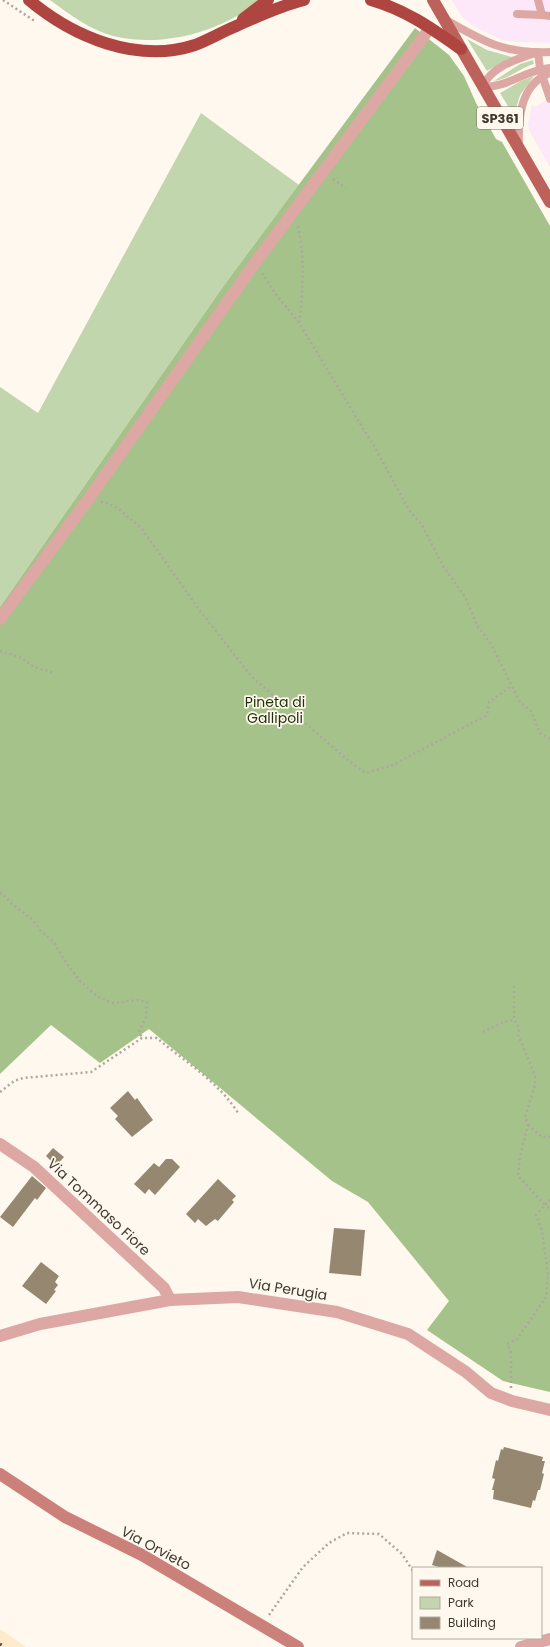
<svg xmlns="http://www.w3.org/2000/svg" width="550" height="1647" viewBox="0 0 550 1647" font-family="Poppins,sans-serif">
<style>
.built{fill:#ffebcb}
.medical{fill:#fce8f8}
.green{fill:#c1d6ad}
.forest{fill:#a6c28b}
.building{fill:#968771}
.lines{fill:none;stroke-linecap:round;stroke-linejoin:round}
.path{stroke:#ada79d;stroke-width:2.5;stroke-dasharray:2 3;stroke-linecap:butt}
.lane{stroke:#dda8a3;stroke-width:8}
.street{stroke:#dda8a3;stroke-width:12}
.secondary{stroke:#cb8079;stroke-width:12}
.primary{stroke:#bd615b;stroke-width:12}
.highway{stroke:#af4541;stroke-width:12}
.rail{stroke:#534d43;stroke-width:3;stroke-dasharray:2 4;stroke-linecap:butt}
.labels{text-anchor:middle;stroke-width:3.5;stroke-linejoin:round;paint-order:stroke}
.shield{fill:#fef8ee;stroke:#787268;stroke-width:1}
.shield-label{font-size:13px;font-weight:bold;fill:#3e382e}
.park-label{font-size:14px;fill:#1f3108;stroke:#fef8ee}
.street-label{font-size:14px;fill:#3e382e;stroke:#fef8ee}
</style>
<rect width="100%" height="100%" fill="#fef8ee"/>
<polygon class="built" points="0,1629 26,1647 0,1647"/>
<g class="medical">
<polygon points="452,0 550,0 550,43 517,42 502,40 473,26 462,17"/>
<polygon points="550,98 550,167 529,130 528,124 532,105 535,107"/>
</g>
<g class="green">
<path d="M50,0H260C221,32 163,48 113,36C90,30 69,14 50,0Z"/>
<polygon points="467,39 487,50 512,57 487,71"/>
<path d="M533,60L534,64C520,68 507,80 494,81L520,64Z"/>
<polygon points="534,76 520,95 514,116 500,93 521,81"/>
<polygon points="201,113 299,185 222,288 0,607 0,387 38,413"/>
</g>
<polygon class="forest" points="415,28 449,55 464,76 476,103 496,139 502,142 550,226 550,1392 503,1381 427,1330 449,1301 368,1202 332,1181 149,1029 100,1063 51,1025 0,1074 0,607 222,288"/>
<g class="building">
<polygon points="128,1091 135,1100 137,1098 153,1120 132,1137 115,1119 118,1116 110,1108"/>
<polygon points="53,1148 64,1157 56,1166 46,1156"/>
<polygon points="166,1159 172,1159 180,1167 155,1195 149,1189 145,1194 134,1184 154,1163 159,1167"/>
<polygon points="32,1176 46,1188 37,1200 35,1198 13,1227 0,1217"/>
<polygon points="218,1179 236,1196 232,1200 234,1202 218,1221 215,1219 206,1226 198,1219 195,1223 186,1214"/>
<polygon points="334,1228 365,1230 361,1276 329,1273"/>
<polygon points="41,1262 59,1276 55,1282 58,1285 54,1290 56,1291 46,1304 22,1286"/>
<polygon points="504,1447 543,1457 542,1461 545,1461 542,1473 544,1474 540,1490 538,1490 535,1501 533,1500 531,1508 493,1499 494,1490 492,1490 495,1479 492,1478 496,1460 498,1461 501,1449 503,1450"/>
<polygon points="437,1550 469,1568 442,1568 432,1565"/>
</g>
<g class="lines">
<g class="path">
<polyline points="3,0 36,22"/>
<polyline points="333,179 346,188"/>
<path d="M298,226C305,259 303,290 299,323"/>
<polyline points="262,273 275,293 299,323 375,448 409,510 422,525 443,566 465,597 478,627 491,644 520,702 531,711 540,733 550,739"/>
<polyline points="101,502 105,502 119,509 142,529 200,611 251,676 350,762 366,773 393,765 487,715 489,702 512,686"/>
<polyline points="0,651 20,657 34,667 55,673"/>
<polyline points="0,893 2,893 12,904 33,920 40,930 54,942 65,961 80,981 98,997 113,1003 137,1000 147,1002 146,1018 139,1031 142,1038"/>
<polyline points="483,1032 503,1022 514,1020"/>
<path d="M0,1092L14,1081L23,1078L91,1072L142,1038H157C184,1061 219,1082 238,1113"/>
<polyline points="528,1125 542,1137 550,1137"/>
<polyline points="550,1200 545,1205 550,1209"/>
<polyline points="511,1388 511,1353 507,1344 517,1339 546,1297 548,1274 542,1230 536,1215 545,1205 518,1176 520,1156 528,1125 525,1117 535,1085 535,1075 518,1035 519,1028 514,1020 514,986"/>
<polyline points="269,1615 303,1567 329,1543 347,1533 379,1534 402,1554 413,1571"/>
</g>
<g class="lane">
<polyline points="538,0 542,15 550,16"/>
<polyline points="517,14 542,15"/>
<path d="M446,20C484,42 505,54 550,52"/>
<path d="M538,52C517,59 492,66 482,87C507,88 525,70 550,68"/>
<polyline points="538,52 540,69 550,99"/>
<path d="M519,146C518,119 520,84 550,73"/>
</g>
<g class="street">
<polyline points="0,619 87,501 255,263 430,28"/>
<polyline points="0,1144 34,1167 164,1288 170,1300"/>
<polyline points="0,1336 40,1324 170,1300 238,1297 337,1312 408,1334 466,1372 491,1393 512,1401 550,1410"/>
<polyline points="521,1647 550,1639"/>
</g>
<polyline class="secondary" points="0,1474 65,1517 142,1555 298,1647"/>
<polyline class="primary" points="433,0 550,202"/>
<g class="highway">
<path d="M29,0C73,37 137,64 195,45C208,40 220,33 234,27C256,17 280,6 304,0"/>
<path d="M371,0C406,10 431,28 461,49"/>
<polyline points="243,19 268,0"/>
</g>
<polyline class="rail" points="0,1644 5,1647"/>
</g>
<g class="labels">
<rect class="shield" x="477" y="107" width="46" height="22" rx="3"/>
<g class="shield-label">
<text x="500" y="123">SP361</text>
</g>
<g class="park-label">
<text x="275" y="707">Pineta di<tspan x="275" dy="16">Gallipoli</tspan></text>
</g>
<g class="street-label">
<text transform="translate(99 1207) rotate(43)" y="5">Via Tommaso Fiore</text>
<text transform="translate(288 1289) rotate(9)" y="5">Via Perugia</text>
<text transform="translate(156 1548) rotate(28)" y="5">Via Orvieto</text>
</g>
</g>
<rect x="412" y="1567" width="130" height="72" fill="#fef8ee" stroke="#b1aba1"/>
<rect x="420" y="1580" width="20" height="6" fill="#bd615b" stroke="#b1aba1"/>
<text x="448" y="1587" font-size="12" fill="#3e382e">Road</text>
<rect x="420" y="1597" width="20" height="12" fill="#c1d6ad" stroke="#b1aba1"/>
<text x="448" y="1607" font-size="12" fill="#3e382e">Park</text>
<rect x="420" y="1617" width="20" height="12" fill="#968771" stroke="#b1aba1"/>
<text x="448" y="1627" font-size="12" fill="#3e382e">Building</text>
</svg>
